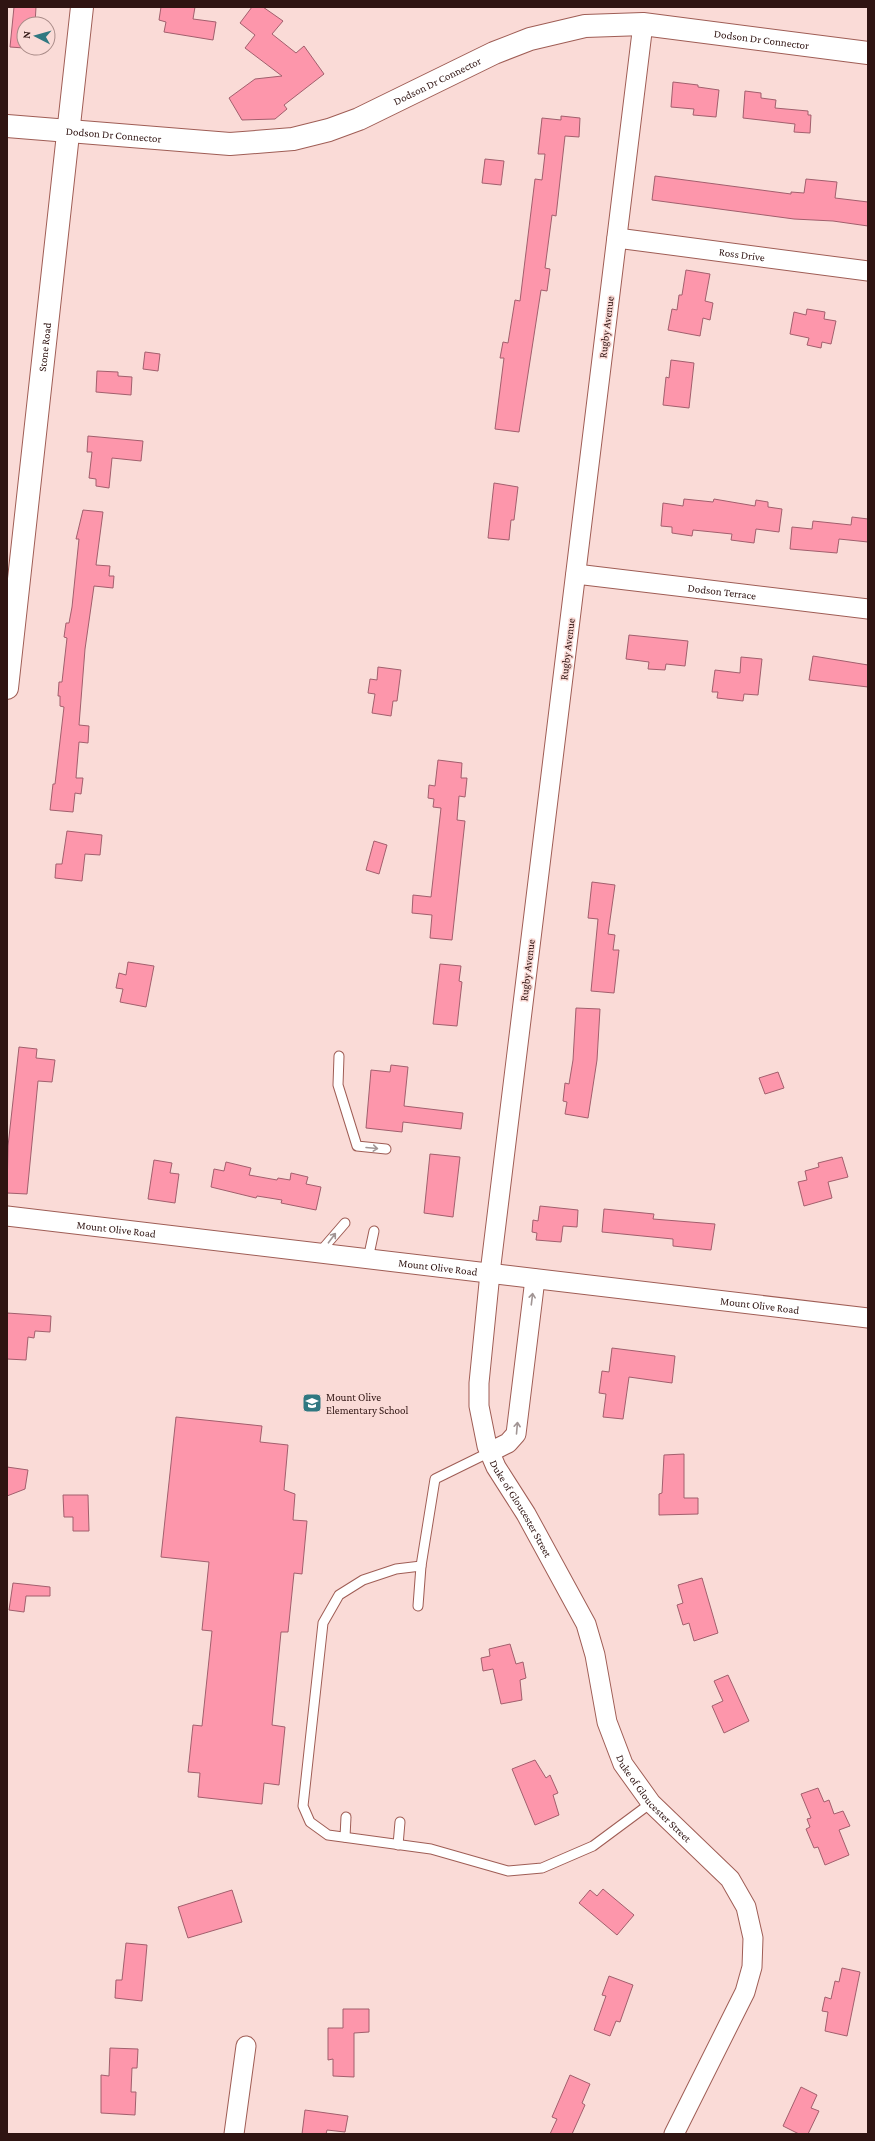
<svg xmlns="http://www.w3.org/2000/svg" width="875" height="2141" viewBox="0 0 875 2141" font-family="'Crimson Pro',serif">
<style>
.building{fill:#fd96ab;stroke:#a25f6d}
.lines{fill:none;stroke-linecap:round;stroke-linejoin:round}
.service-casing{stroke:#9f5d55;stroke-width:11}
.minor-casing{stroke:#9f5d55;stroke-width:21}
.tertiary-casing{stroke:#9f5d55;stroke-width:24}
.service{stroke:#fff;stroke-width:9}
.minor{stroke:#fff;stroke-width:19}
.tertiary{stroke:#fff;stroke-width:22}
.oneway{stroke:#a19594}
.labels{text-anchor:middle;stroke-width:3;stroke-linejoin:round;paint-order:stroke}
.street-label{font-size:11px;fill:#2f1412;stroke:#fadbd7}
.poi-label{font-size:11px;fill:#2f1412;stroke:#fadbd7;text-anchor:start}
</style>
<rect width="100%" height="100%" fill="#fadbd7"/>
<g class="building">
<polygon points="14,7 36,7 35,24 24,24 24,48 10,47"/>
<polygon points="161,7 195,7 193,19 216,22 213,40 164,32 166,22 159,20"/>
<polygon points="252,7 263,7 283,21 272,34 296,53 304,46 324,74 284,105 287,109 275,119 242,120 229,98 255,79 282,76 245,48 255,35 240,23"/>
<polygon points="673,82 698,85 698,87 719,90 716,117 693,115 694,109 671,107"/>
<polygon points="745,91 761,93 761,98 776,100 775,108 808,111 808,115 811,115 810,133 794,132 795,124 743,118"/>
<polygon points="561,116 580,118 579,137 565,136 556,216 552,215 545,268 550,269 547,291 541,290 519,432 495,429 504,358 500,358 503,342 508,343 515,300 520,301 535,179 542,180 545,154 538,154 542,118 561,120"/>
<polygon points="485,159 504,161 501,185 482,183"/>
<polygon points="655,176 791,194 791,192 804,193 806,179 837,182 835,198 868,202 868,226 833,221 794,219 652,200"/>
<polygon points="686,270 710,274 705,301 713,303 710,320 703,318 700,336 668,330 672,309 677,310 679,295 682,295"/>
<polygon points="807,309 825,312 824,319 836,321 831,344 822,342 821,348 807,345 809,338 790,334 794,312 806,315"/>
<polygon points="145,352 160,354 158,371 143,369"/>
<polygon points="671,360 694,363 689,408 663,405 666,377 669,378"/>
<polygon points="97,371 118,372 118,376 132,377 131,395 96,392"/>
<polygon points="88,436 143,441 141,461 112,458 109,488 96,486 96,479 89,478 92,452 87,452"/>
<polygon points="494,483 518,487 514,520 511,520 509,540 488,538"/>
<polygon points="684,499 713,502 714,499 755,506 756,500 768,502 768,507 782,509 779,532 756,529 754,543 731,540 732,534 693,530 692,536 672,533 672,527 661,526 663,503 683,506"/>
<polygon points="83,510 103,512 96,565 110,566 109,576 114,576 113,588 94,586 85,649 79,725 89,726 88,743 79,742 76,778 83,778 81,794 75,793 73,812 50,810 53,784 55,784 64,707 60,706 60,696 58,696 59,682 62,682 67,638 64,637 66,623 69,623 72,607 79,539 76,539"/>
<polygon points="852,517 868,519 868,542 839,539 837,553 790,549 792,527 812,529 813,521 851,525"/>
<polygon points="629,635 688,641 685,666 666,664 665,670 648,669 649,662 626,659"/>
<polygon points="813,656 868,665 868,687 809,680"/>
<polygon points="741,657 762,659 758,695 744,694 743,701 717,698 718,692 712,692 715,670 740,673"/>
<polygon points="378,667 401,670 397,701 393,701 391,716 372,713 375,694 368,693 370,679 377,680"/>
<polygon points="438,760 462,763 461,778 467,778 465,797 459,796 457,820 465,821 452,940 430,938 432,915 412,913 413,895 431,897 441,808 433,807 434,799 428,798 429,785 435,786"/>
<polygon points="67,831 102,835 100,855 85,854 82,881 55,878 56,864 62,864"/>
<polygon points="374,841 387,845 379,874 366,870"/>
<polygon points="592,882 615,885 608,934 615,935 613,950 619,950 614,993 591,991 598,919 588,918"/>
<polygon points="128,962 154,966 146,1007 120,1002 123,989 116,988 119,973 126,975"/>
<polygon points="440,964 461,966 459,981 462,982 457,1026 433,1024"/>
<polygon points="576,1008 600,1009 597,1060 588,1118 565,1114 567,1102 563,1101 565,1083 569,1084 573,1060"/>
<polygon points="19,1047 37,1049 36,1058 55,1060 52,1082 38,1081 27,1194 7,1193 8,1146"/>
<polygon points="391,1065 408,1067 404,1106 463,1113 461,1129 403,1122 402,1132 366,1128 371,1070 390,1072"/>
<polygon points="778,1072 784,1088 765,1094 759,1078"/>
<polygon points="430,1154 460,1157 453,1217 424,1213"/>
<polygon points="842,1157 848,1177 828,1182 832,1198 804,1206 798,1182 807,1180 805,1171 819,1167 818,1163"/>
<polygon points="154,1160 172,1163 170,1173 179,1174 175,1203 148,1199"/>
<polygon points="226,1162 251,1168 249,1175 277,1180 278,1178 290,1180 291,1173 308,1177 306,1184 321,1187 316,1210 281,1203 282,1200 257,1196 256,1198 211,1187 214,1169 224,1171"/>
<polygon points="540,1206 578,1210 577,1227 563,1226 561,1242 536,1240 537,1233 532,1232 533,1220 538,1221"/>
<polygon points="604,1209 654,1214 653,1219 715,1224 711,1250 673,1246 673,1239 602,1232"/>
<polygon points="7,1313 51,1316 50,1332 35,1331 34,1338 28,1337 26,1360 7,1359"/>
<polygon points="612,1348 675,1356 672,1383 629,1377 623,1419 603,1417 606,1394 599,1393 602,1371 609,1372"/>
<polygon points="176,1417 262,1426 260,1442 288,1445 284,1490 295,1494 293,1520 307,1521 302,1574 294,1573 288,1632 281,1632 272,1725 285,1727 279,1785 264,1783 262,1804 198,1797 200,1773 188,1772 193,1725 202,1726 212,1631 202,1630 209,1562 161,1557"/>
<polygon points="684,1454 684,1498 698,1498 698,1514 659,1515 659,1494 662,1493 664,1455"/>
<polygon points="7,1467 28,1470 25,1489 7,1496"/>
<polygon points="63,1495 88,1495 89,1531 73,1531 73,1517 64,1517"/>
<polygon points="702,1578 718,1633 694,1641 689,1623 683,1625 677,1605 683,1603 678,1585"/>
<polygon points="13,1583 50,1587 50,1596 26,1596 24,1612 9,1610"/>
<polygon points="510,1644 516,1664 523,1662 526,1678 520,1680 522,1700 501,1704 493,1669 483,1671 481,1658 490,1656 489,1649"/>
<polygon points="728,1675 749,1721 724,1733 712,1706 723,1701 714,1681"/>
<polygon points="535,1760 546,1778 550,1775 558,1793 553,1795 559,1815 535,1825 512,1769"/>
<polygon points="818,1788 824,1802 829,1800 834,1814 843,1811 850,1826 839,1830 849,1855 825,1865 818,1847 814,1848 806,1829 810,1827 807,1819 811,1818 801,1794"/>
<polygon points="603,1889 634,1915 617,1935 579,1903 590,1890 597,1896"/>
<polygon points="232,1890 242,1922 188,1938 178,1907"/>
<polygon points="126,1943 147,1945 142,2001 115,1998 116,1980 122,1980"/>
<polygon points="842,1968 860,1972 847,2036 825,2031 828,2012 822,2011 825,1997 831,1999 835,1981 839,1982"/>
<polygon points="609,1976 633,1985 620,2022 616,2021 610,2036 594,2030 606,1996 602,1995"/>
<polygon points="343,2009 369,2009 369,2032 354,2033 354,2077 333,2076 333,2059 328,2060 328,2028 343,2028"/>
<polygon points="110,2048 138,2049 137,2068 132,2068 131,2092 136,2092 135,2115 101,2113 101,2075 109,2076"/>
<polygon points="570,2075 590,2084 582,2103 585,2105 572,2134 550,2134 557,2119 552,2117"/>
<polygon points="801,2087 817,2095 811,2108 819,2111 808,2134 799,2134 783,2126"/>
<polygon points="305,2110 348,2116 345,2132 327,2130 326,2134 302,2134"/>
</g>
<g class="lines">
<g class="service-casing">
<g id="service">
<polyline points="339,1056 338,1085 357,1146 386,1149"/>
<polyline points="319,1253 345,1223"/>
<polyline points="368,1259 374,1231"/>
<polyline points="421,1566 396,1569 363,1580 339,1595 323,1623 303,1806 310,1822 328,1835 431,1849 508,1871 542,1868 593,1846 651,1803"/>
<polyline points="418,1606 421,1566 435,1479 490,1452"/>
<polyline points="345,1837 346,1817"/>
<polyline points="398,1845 400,1822"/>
</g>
</g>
<g class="minor-casing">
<g id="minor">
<path id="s1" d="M643,24L490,1273L479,1383V1406L487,1446L496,1467L526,1514L586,1624L595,1655L607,1722L623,1764L651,1803L730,1879L746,1907L753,1938L752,1967L745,1992L674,2134"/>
<path id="s2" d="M617,238L868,271"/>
<path id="s3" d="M576,574L868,609"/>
<path id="s4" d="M7,1216L868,1318"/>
<polyline points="490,1452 508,1443 516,1434 535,1279"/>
<polyline points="234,2134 246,2046"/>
</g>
</g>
<g class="tertiary-casing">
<g id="tertiary">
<path id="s5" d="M7,126L230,144L293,139L329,130L359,119L494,53L530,39L585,26L643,24L868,53"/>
<path id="s6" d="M7,688L82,7"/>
</g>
</g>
<use href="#service" class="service"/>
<use href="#minor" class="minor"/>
<use href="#tertiary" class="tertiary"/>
</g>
<defs><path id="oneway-shaft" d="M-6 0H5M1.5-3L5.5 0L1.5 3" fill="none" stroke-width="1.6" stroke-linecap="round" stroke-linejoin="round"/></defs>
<g class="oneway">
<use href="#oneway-shaft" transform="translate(372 1148) rotate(5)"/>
<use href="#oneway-shaft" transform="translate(332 1238) rotate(-53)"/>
<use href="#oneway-shaft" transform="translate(532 1299) rotate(-83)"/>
<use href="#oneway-shaft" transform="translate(517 1428) rotate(-85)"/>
</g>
<defs>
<g id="school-square" transform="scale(1)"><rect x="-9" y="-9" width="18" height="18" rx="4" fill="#307881" stroke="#fadbd7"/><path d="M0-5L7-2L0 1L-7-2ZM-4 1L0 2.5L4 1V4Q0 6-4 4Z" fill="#fff"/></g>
</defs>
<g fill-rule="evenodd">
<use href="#school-square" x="312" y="1403"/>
</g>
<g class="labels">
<g class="street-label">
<text dy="4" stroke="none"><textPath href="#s5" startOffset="779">Dodson Dr Connector</textPath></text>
<text dy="4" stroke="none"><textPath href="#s5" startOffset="443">Dodson Dr Connector</textPath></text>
<text dy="4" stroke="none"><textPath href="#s5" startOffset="107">Dodson Dr Connector</textPath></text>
<text dy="4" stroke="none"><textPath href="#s2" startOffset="126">Ross Drive</textPath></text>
<text transform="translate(606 327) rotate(-83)" y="4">Rugby Avenue</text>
<text dy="4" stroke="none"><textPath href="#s6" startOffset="343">Stone Road</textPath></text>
<text dy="4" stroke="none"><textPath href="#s3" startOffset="147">Dodson Terrace</textPath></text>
<text transform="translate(567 649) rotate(-83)" y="4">Rugby Avenue</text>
<text transform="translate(527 970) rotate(-83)" y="4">Rugby Avenue</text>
<text dy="4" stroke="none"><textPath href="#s4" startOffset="110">Mount Olive Road</textPath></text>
<text dy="4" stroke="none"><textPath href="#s4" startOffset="434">Mount Olive Road</textPath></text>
<text dy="4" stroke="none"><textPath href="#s4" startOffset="758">Mount Olive Road</textPath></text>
<text dy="4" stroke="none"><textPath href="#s1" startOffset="1504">Duke of Gloucester Street</textPath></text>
<text dy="4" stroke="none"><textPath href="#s1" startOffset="1828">Duke of Gloucester Street</textPath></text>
</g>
<g class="poi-label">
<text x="326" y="1401">Mount Olive<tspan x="326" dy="13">Elementary School</tspan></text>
</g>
</g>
<rect width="875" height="2141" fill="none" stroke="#2f1412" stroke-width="16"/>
<g transform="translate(36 36) rotate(276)"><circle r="19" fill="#fadbd7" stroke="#a98b88"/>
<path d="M0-3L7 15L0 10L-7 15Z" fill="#307881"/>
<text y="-6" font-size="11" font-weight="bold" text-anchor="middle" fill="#2f1412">N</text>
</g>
</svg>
